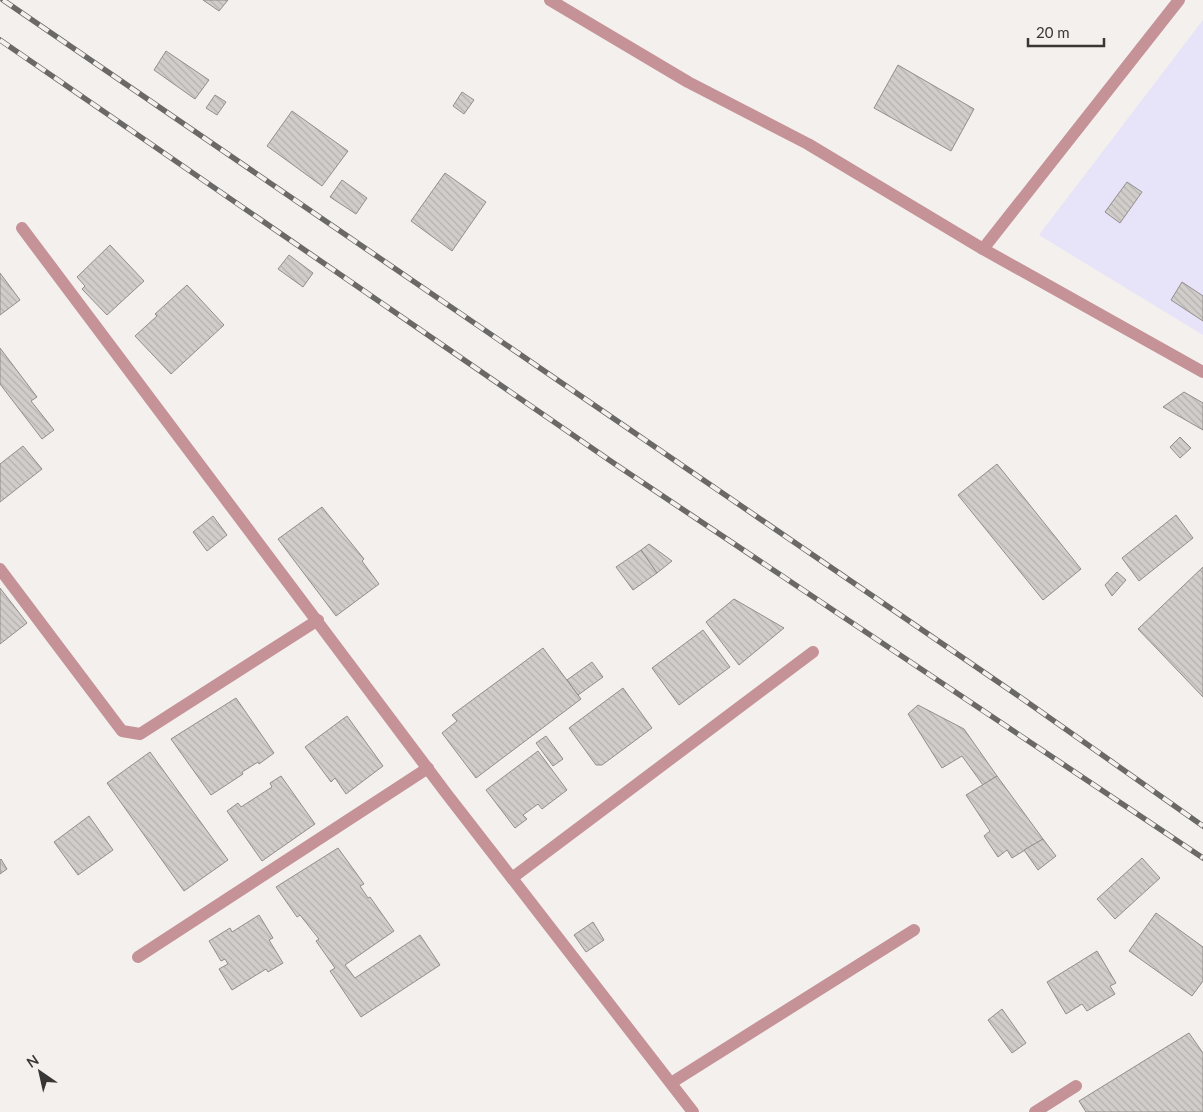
<svg xmlns="http://www.w3.org/2000/svg" width="1203" height="1112" viewBox="0 0 1203 1112" font-family="Lato,sans-serif">
<style>
.industrial{fill:#e7e3f9}
.building{fill:url(#building-back-hatch);stroke:#918e8c}
.lines{fill:none;stroke-linecap:round;stroke-linejoin:round}
.minor{stroke:#c59397;stroke-width:12}
.rail-casing{stroke:#6b6968;stroke-width:5.5}
.rail{stroke:#f3f0ed;stroke-width:4;stroke-dasharray:11;stroke-linecap:butt}
</style>
<defs>
<pattern id="building-back-hatch" width="6" height="6" patternUnits="userSpaceOnUse" patternTransform="scale(1.25)"><rect width="6" height="6" fill="#d1cdcb"/><path d="M-1 5l2 2M0 0l6 6M5-1l2 2" fill="none" stroke="#b4b1af"/></pattern>
</defs>
<rect width="100%" height="100%" fill="#f3f0ed"/>
<polygon class="industrial" points="1203,20 1203,335 1039,235"/>
<g class="building">
<polygon points="203,0 228,0 219,11"/>
<polygon points="166,51 209,80 195,99 154,70"/>
<polygon points="898,65 974,109 951,151 874,108"/>
<polygon points="462,92 474,100 464,114 453,106"/>
<polygon points="215,95 226,102 217,115 206,108"/>
<polygon points="292,111 348,151 322,186 267,146"/>
<polygon points="445,173 486,202 452,251 411,221"/>
<polygon points="342,180 367,198 356,214 330,197"/>
<polygon points="1127,182 1142,192 1120,223 1105,212"/>
<polygon points="110,245 144,281 107,315 82,289 85,286 77,277"/>
<polygon points="289,255 313,273 303,287 278,269"/>
<polygon points="0,273 20,300 0,315"/>
<polygon points="1182,282 1203,296 1203,321 1171,300"/>
<polygon points="187,285 224,325 171,374 135,336 157,316 155,314"/>
<polygon points="0,348 37,397 31,401 54,430 42,439 0,384"/>
<polygon points="1184,392 1203,403 1203,430 1163,407"/>
<polygon points="1180,437 1191,448 1180,458 1170,447"/>
<polygon points="23,446 42,469 0,502 0,464"/>
<polygon points="997,464 1081,569 1043,600 958,495"/>
<polygon points="322,507 364,559 362,561 379,584 336,616 278,539"/>
<polygon points="1176,515 1193,538 1139,581 1122,558"/>
<polygon points="213,516 227,535 207,551 193,532"/>
<polygon points="649,544 672,561 657,573 641,550"/>
<polygon points="641,550 657,573 633,590 616,567"/>
<polygon points="1203,567 1203,697 1138,629"/>
<polygon points="1117,572 1126,580 1112,596 1105,585"/>
<polygon points="0,588 27,623 0,644"/>
<polygon points="734,599 784,628 739,665 706,622"/>
<polygon points="703,630 730,667 679,705 652,668"/>
<polygon points="543,648 581,699 476,778 442,733 457,721 452,715"/>
<polygon points="592,662 603,677 578,695 567,680"/>
<polygon points="623,688 652,728 602,765 596,765 569,728"/>
<polygon points="236,698 274,753 259,764 258,762 242,772 243,774 211,795 171,739"/>
<polygon points="918,705 964,729 997,776 983,785 962,756 942,768 908,714"/>
<polygon points="347,716 383,766 346,794 335,778 331,782 305,747"/>
<polygon points="546,736 563,759 553,766 536,743"/>
<polygon points="538,751 567,790 542,809 538,804 523,815 527,819 515,828 486,790"/>
<polygon points="150,752 228,860 184,891 107,783"/>
<polygon points="281,776 315,824 262,861 227,811 238,803 241,807 272,787 270,783"/>
<polygon points="997,776 1043,839 1012,858 1007,850 998,857 984,836 990,831 966,795"/>
<polygon points="89,816 113,850 78,875 54,842"/>
<polygon points="1043,839 1056,856 1038,870 1024,850"/>
<polygon points="338,848 364,884 360,886 368,898 370,897 394,931 345,965 355,978 420,935 440,965 361,1017 330,971 335,968 316,941 319,939 300,915 297,917 276,887"/>
<polygon points="1142,858 1160,878 1115,919 1097,899"/>
<polygon points="1,859 7,869 0,874 0,860"/>
<polygon points="1156,913 1203,947 1203,981 1192,996 1129,951"/>
<polygon points="259,915 273,938 269,940 283,963 268,972 266,969 232,990 219,969 228,964 225,959 221,961 209,941 230,928 232,932"/>
<polygon points="593,922 604,940 586,952 574,935"/>
<polygon points="1097,951 1116,983 1110,986 1115,994 1087,1011 1082,1004 1066,1014 1047,982"/>
<polygon points="1002,1009 1026,1043 1012,1053 988,1020"/>
<polygon points="1189,1033 1203,1053 1203,1112 1086,1112 1079,1101"/>
</g>
<g class="lines">
<g class="minor">
<polyline points="550,0 688,82 808,144 983,249 1203,372"/>
<polyline points="22,228 446,793 693,1112"/>
<polyline points="983,249 1179,0"/>
<polyline points="0,569 122,731 140,734 318,620"/>
<polyline points="512,878 813,652"/>
<polyline points="138,957 428,768"/>
<polyline points="671,1083 914,930"/>
<polyline points="1035,1112 1076,1086"/>
</g>
<g class="rail-casing">
<g id="rail">
<polyline points="3,0 1020,697 1203,826"/>
<polyline points="0,40 615,464 1203,858"/>
</g>
</g>
<use href="#rail" class="rail"/>
</g>
<g transform="translate(40 1072) rotate(326)" stroke="#f3f0ed" stroke-width="4" paint-order="stroke">
<path d="M0-4L9 19L0 12L-9 19Z" fill="#383736"/>
<text y="-8" font-size="14" font-weight="bold" text-anchor="middle" fill="#383736">N</text>
</g>
<path d="M1028 38v8h76v-8" fill="none" stroke="#383736" stroke-width="2.5"/>
<text x="1036" y="38" font-size="15" fill="#383736" stroke="#f3f0ed" stroke-width="4" paint-order="stroke">20 m</text>
</svg>
